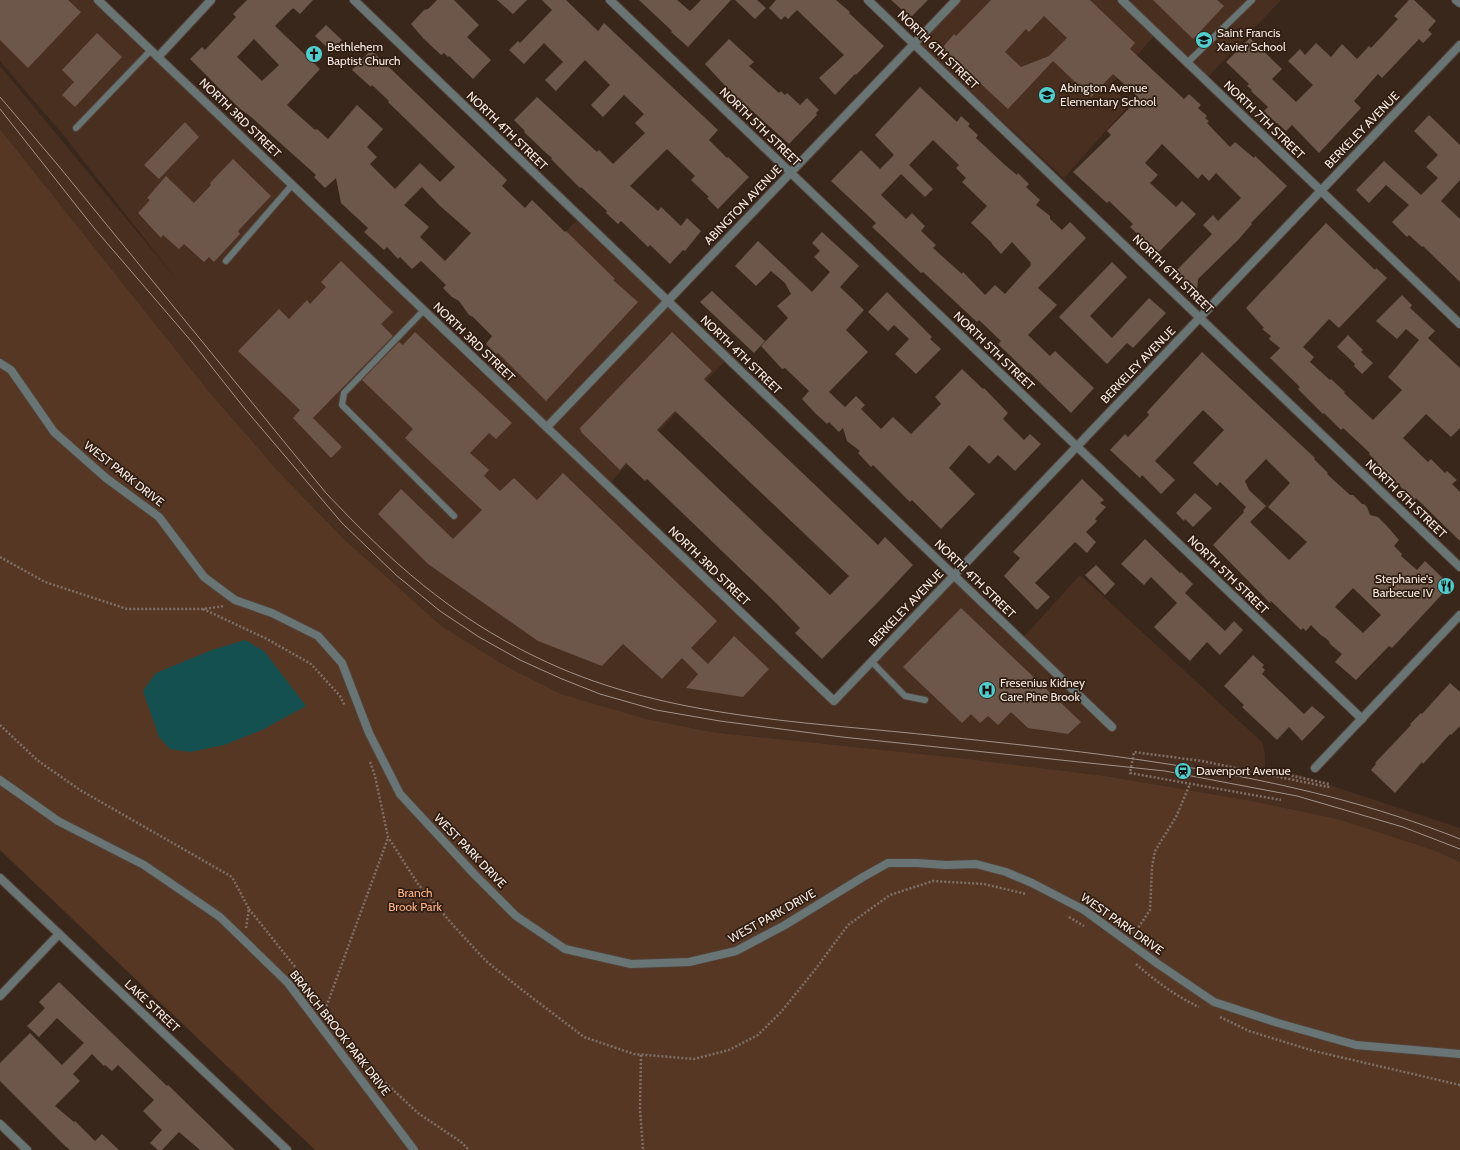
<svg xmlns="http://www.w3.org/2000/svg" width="1460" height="1150" viewBox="0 0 1460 1150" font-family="Cabin,sans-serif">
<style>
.built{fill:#492f20}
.green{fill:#553724}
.water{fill:#145050}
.building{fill:#6c574a;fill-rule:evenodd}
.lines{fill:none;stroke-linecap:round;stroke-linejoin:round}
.service-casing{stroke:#544238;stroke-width:8}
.minor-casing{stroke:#544238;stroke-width:10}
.tertiary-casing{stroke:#544238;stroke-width:10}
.path{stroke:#806f65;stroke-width:2.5;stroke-dasharray:2 2;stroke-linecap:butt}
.service{stroke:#687574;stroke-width:6}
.minor{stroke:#687574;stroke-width:8}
.tertiary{stroke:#687574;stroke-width:8}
.tram{stroke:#a29289;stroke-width:1}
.labels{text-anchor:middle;stroke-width:3.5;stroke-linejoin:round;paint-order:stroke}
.poi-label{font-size:12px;fill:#f7eae2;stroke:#301d12;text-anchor:start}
.street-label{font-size:12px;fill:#f7eae2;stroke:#301d12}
.park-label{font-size:12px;fill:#feb488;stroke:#301d12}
</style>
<rect width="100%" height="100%" fill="#3a271c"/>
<g class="built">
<polygon points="0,0 95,0 481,372 544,307 518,283 578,219 726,360 609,484 832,699 949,575 1019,642 1080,575 1262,742 1265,753 1265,768 1293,773 1460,828 1460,862 1434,850 1338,819 1252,801 1106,776 960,758 713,732 647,719 561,694 506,666 443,627 344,539 279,472 211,394 0,129 0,66 177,280 65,137 0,61"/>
<polygon points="961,0 1119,0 1154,36 1110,86 1129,105 1064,178 919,44"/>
<polygon points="1125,0 1281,0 1205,80"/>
</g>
<polygon class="green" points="0,129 211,394 279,472 344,539 443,627 506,666 561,694 647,719 712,732 960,758 1106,776 1252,801 1338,819 1434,850 1460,862 1460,1150 315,1150 0,850"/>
<polygon class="water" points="245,640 264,651 306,706 262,730 224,745 190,752 170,749 159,737 143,691 156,673 212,650"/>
<g class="building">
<polygon points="0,0 68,0 81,12 28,68 0,40"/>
<path d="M247,0H313L300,14L293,8L275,26L320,69L287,105L315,130L317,129L328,139L357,105L383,129L367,147L377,157L370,164L395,189L420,163L440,182L455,167L388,102L389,101L372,85L371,87L352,70L371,50L507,180L502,186L525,208L532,200L565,232L566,231L615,279L613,280L638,302L546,401L498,353L496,354L486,344L492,336L473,317L469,315L459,301L452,297L443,288L446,285L421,261L412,269L400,257L398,259L387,247L384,250L364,232L368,228L341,203L336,178L325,188L314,177L316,175L250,116L239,108L190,59L202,47L205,50L236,17L233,14ZM254,39L279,65L262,81L237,57ZM422,187L439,205L471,233L445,261L420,237L429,227L404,205Z"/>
<polygon points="437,0 454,0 479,25 467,37 491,60 473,79 449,56 448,57 444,53 441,55 423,38 411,24 424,10 428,9"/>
<polygon points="497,0 527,0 513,14"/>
<polygon points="542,0 566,0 598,31 604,23 718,130 709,140 727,158 728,157 749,177 718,209 707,198 709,197 691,180 695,176 667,149 630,186 658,211 661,207 681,226 687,218 701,231 685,251 683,250 670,264 650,245 648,247 621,221 618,224 606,213 607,211 581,187 580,188 551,159 552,158 545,152 524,132 525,131 514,120 537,97 597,152 599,150 613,164 645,133 635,123 644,114 624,95 603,117 591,105 610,85 585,60 556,91 545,80 563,62 544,43 524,64 509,50 518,41 520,43 552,10"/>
<polygon points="639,0 677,0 690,11 701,0 731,0 688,47 671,32 672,31"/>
<polygon points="735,0 757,0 766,8 755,19"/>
<polygon points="776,0 836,0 850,12 849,13 884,46 856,75 855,74 835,95 819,78 844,55 797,10 788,19 785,16 781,20 769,8"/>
<polygon points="891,0 928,0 912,16 908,15"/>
<path d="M991,0H1090L1135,43L1130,49L1184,99L1189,94L1201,105L1198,108L1207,116L1205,118L1209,121L1207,123L1230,147L1235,142L1254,158L1255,156L1287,186L1251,223L1252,224L1238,240L1198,279L1197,291L1175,272L1212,234L1203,225L1213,215L1218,221L1241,198L1216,173L1209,181L1202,174L1198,179L1162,144L1145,163L1158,175L1150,183L1176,207L1182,201L1196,214L1157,254L1142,240L1143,239L1130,227L1133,224L1109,201L1107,203L1073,172L1111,135L1107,131L1139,98L1113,74L1091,97L1053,61L1008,109L942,48L954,34L956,36ZM1044,16L1067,38L1049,56L1021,67L1005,52L1026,29L1029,32Z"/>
<polygon points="1153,0 1217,0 1224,6 1193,39"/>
<polygon points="1409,0 1414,0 1436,21 1428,30 1432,34 1423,43 1419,39 1382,78 1378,74 1354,101 1361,108 1319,153 1292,125 1286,131 1277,123 1276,123 1264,111 1268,107 1251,91 1252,90 1247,86 1249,84 1226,62 1250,38 1282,69 1272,79 1296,102 1313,85 1288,61 1300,49 1305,55 1316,43 1331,57 1342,44 1357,59 1369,46 1371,48 1398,19 1394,16"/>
<polygon points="326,25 342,40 331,51 315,36"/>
<polygon points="97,33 122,57 75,107 62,95 74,82 62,70"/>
<polygon points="729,39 754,62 749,66 779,93 781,91 785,95 787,93 800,105 807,98 819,110 816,113 817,115 789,144 729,90 705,64"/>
<path d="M920,87L957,122L961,116L970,124L968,126L978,135L976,138L1005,165L1017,175L1018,173L1029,184L1026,187L1040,200L1036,205L1050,216V219L1062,230L1070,222L1086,238L1038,288L1057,305L1028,335L1050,356L1055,351L1094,388L1071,413L1029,372L1028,373L998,344L1001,341L979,320L977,322L923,272L921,273L885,239L872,227L876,223L831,181L861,150L880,169L894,155L875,135ZM933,140L959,165L956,168L966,178L962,182L987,206L971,223L992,243V244L1001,254L1012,242L1031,263L1030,264L1031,265L1005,294L995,285L985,295L963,272L962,274L933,248L936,245L921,231L925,226L912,213L906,219L881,195L901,174L925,197L933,189L909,165Z"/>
<polygon points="1429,115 1460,145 1460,180 1441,201 1460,219 1460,282 1423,246 1422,247 1409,235 1407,237 1392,222 1409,205 1386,185 1369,203 1356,190 1384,161 1421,195 1438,178 1426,167 1438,155 1414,131"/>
<polygon points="185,122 199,137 159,179 144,165"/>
<polygon points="233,159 271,196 238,231 240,234 214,262 209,257 204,262 184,244 179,249 163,235 161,238 138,213 150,200 147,198 166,176 194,203 211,185 210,183"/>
<polygon points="1326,223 1375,270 1376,268 1387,278 1339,328 1329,319 1303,347 1314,357 1310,362 1330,380 1331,379 1345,392 1344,393 1373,420 1402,390 1388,377 1419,340 1406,329 1397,339 1376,321 1402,295 1412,305 1410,308 1435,331 1428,338 1460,368 1460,428 1451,437 1426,414 1403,438 1428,462 1431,459 1445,473 1447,471 1457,480 1452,484 1460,492 1460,541 1416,498 1414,500 1377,464 1378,463 1369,454 1370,453 1343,428 1341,430 1324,413 1323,414 1298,389 1300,387 1270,358 1280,348 1269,339 1271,336 1262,329 1264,328 1246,308"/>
<polygon points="822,232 859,266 840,287 864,310 846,330 868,352 829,392 845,407 856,396 865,405 861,409 881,429 893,417 911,434 941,404 935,397 962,369 983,389 984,388 1008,413 1003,419 1024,440 1030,434 1041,444 1015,471 998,455 989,464 969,445 949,468 975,494 941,529 912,500 910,502 873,465 871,467 858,453 860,451 847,441 843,428 839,432 829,422 827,424 815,413 802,399 809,391 785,368 782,369 761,346 788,318 777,306 791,294 785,283 771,271 756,286 735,266 758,241 812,292 830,272 814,257 820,251 812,243"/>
<polygon points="341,261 393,312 381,324 393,336 313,418 342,447 331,458 293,418 300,410 238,351 279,309 289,319 307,300 310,304 326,287 321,282"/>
<polygon points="1112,262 1127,277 1090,316 1112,338 1149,298 1166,313 1133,348 1127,343 1107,364 1059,317"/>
<polygon points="712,291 765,341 754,353 700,302"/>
<polygon points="887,292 932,337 930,339 941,349 916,374 895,354 909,339 894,325 888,331 868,312"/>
<polygon points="415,332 512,423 496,439 489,433 470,453 489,470 484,476 500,491 514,478 537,500 563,473 717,621 691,648 708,664 734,636 769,669 743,697 686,688 698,674 682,658 662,679 623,644 602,666 538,641 428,564 378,514 401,489 453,539 482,510 405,438 413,429 362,380 399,342 403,345"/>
<path d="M672,332L712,371L704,379L728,402L878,545L885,537L913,565L882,598L822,659L795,633L800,628L776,603L647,479L645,481L626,463L620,470L581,432L580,428ZM675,411L849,576L830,595L657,430Z"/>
<polygon points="1348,335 1363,350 1361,352 1373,363 1362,374 1354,366 1355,364 1337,347"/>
<path d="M1202,352L1254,401L1315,458L1314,459L1328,473L1327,474L1350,495H1353L1362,504H1364L1367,507L1370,515L1378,517L1387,526L1399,540L1394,546L1402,554L1401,556L1417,570L1425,561L1448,583V588L1392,648L1389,646L1356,680L1335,662L1342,654L1330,644L1329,641L1324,637L1322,636L1311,625L1306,631L1303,628L1301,630L1271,601L1270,603L1213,545L1244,512L1243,511L1246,507L1220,482L1217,486L1193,463L1224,430L1203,410L1155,461L1175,480L1161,494L1142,475L1140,478L1110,450L1125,434L1128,437L1149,415L1147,412ZM1266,459L1290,483L1268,507L1307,542L1289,560L1250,522L1266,506L1249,490L1245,481ZM1353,588L1381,615L1363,633L1335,607Z"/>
<polygon points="1082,479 1104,500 1100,503 1106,507 1095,519 1097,521 1086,532 1096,542 1087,553 1075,542 1035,583 1050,597 1037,610 1004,576 1020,558 1013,552"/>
<polygon points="1195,493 1212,508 1193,527 1185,519 1184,521 1176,513"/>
<polygon points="1145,539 1180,573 1181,572 1193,584 1185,593 1225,631 1234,621 1243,630 1220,655 1207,642 1190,661 1154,627 1177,603 1151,577 1144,585 1121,564"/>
<polygon points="1096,565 1115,584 1105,595 1085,575"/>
<polygon points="961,608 1081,722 1068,734 1028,728 1011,712 998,725 988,716 980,723 971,714 962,723 903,667"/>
<polygon points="1253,655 1264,665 1262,667 1265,670 1262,674 1304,714 1312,706 1325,717 1302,741 1289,727 1277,740 1242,707 1244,705 1224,686"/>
<polygon points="1450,683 1460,692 1460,726 1451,735 1450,734 1423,764 1422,762 1395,793 1371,770 1376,764 1375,763 1394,743 1411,725 1410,724 1421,713 1422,714"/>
<polygon points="59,982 167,1086 168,1085 235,1150 200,1150 179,1132 162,1150 158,1150 150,1143 162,1130 143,1111 154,1100 118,1065 112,1071 105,1065 104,1066 92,1054 73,1074 80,1081 55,1106 74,1122 75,1121 95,1141 102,1134 119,1150 70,1150 64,1145 0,1081 0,1063 30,1033 62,1065 84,1043 57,1018 39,1037 27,1026 45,1008 39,1002"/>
</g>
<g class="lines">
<g class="service-casing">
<g id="service">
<polyline points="1187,63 1252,0"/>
<polyline points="76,128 151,50"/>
<polyline points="226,261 292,185"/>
<polyline points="424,310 344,393 342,405 454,516"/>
<polyline points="872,662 905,696 925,700"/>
</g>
</g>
<g class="minor-casing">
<g id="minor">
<polyline points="98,0 834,701 1460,45"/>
<polyline points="354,0 1112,727"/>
<polyline points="610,0 1362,719"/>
<polyline points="1122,0 1460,324"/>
<polyline points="1456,0 1460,3"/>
<polyline points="158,57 211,0"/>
<polyline points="0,363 11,370 54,432 106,478 159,517 204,577 235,600 272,613 318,636 342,663 369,733 400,794 475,875 516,916 565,949 631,964 689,962 736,951 785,925 863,877 888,863 917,863 946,865 976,864 1006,872 1032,883 1084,910 1158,964 1214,1002 1278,1023 1356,1045 1460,1054"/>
<polyline points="547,427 956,0"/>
<polyline points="1315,768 1460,615"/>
<polyline points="0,780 58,821 144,865 220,917 288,983 414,1150"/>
<polyline points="0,996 59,934"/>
<polyline points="0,1124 27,1150"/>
</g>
</g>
<g class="tertiary-casing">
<g id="tertiary">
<polyline points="868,0 1460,567"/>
<polyline points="0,878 287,1150"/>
</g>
</g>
<g class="path">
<polyline points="0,557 45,582 127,609 203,609 225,606"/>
<polyline points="203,609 267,639 311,664 340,696 345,706"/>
<polyline points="0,725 37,760 80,790 232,877 249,909 246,928"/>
<polyline points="370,762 375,776 388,837 418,884 453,925 486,961 526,993 584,1037 634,1054 694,1059 729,1050 758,1035 781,1012 814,971 848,925 890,895 933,881 984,884 1026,894"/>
<polyline points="1275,775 1275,772 1329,784 1328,787 1202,761 1134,752 1130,773 1281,800"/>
<polyline points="249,909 300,973 333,1021"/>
<polyline points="1069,917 1084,926"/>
<polyline points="1134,934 1150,910 1152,867 1155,851 1176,817 1190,784"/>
<path d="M1136,964C1155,981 1176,996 1199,1007"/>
<polyline points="325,1010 388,838"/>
<polyline points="1220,1017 1249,1031 1314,1051 1460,1085"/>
<polyline points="641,1055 640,1109 643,1150"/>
<polyline points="362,1061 418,1113 461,1142 469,1150"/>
</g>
<use href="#service" class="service"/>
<use href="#minor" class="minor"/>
<use href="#tertiary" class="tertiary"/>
<g class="tram">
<path d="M0,97L57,164L326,493C390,561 451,616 536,657C658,717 796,721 929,735C1107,754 1293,772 1460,839"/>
<polyline points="0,109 94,228 192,342 245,409 342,523 396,575 440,611 479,637 520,660 562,679 600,694 656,710 720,721 842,737 1165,771 1297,796 1403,827 1460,849"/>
</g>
</g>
<defs>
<g id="school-disc" transform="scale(0.9)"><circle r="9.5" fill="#52cdcc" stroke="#301d12"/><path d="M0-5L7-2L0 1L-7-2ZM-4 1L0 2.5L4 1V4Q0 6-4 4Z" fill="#111"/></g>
<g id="church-disc" transform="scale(0.9)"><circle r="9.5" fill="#52cdcc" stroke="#301d12"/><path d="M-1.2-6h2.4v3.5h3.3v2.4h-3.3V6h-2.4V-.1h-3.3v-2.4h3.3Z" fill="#111"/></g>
<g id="restaurant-disc" transform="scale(0.9)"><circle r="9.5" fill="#52cdcc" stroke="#301d12"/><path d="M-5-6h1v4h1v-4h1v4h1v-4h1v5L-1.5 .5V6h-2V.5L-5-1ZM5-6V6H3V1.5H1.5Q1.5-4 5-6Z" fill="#111"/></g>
<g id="hospital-disc" transform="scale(0.9)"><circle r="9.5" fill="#52cdcc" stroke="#301d12"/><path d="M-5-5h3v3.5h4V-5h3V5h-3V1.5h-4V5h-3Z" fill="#111"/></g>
<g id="station-disc" transform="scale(0.9)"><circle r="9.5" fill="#52cdcc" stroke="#301d12"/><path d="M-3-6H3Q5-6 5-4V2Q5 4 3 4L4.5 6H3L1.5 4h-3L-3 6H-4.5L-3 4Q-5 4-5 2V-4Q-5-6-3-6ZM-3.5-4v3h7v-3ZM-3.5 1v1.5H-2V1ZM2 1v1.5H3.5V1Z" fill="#111"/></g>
</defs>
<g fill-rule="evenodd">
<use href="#school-disc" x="1204" y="40"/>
<use href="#church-disc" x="314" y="54"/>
<use href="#school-disc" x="1047" y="95"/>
<use href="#restaurant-disc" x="1446" y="586"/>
<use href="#hospital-disc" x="987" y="690"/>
<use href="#station-disc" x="1183" y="771"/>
</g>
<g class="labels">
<g class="poi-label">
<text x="1217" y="37">Saint Francis<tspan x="1217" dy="14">Xavier School</tspan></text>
<text x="327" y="51">Bethlehem<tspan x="327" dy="14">Baptist Church</tspan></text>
<text x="1060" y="92">Abington Avenue<tspan x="1060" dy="14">Elementary School</tspan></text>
<text x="1433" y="583" text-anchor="end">Stephanie's<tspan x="1433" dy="14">Barbecue IV</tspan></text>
<text x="1000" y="687">Fresenius Kidney<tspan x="1000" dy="14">Care Pine Brook</tspan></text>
<text x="1196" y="775">Davenport Avenue</text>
</g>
<g class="street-label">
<text transform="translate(938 50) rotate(44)" y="4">NORTH 6TH STREET</text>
<text transform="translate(240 118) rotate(44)" y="4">NORTH 3RD STREET</text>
<text transform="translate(1264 120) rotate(44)" y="4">NORTH 7TH STREET</text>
<text transform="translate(760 127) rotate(44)" y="4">NORTH 5TH STREET</text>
<text transform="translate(1362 130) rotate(-46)" y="4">BERKELEY AVENUE</text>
<text transform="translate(507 131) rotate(44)" y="4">NORTH 4TH STREET</text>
<text transform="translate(743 205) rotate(-46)" y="4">ABINGTON AVENUE</text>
<text transform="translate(1173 274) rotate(44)" y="4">NORTH 6TH STREET</text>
<text transform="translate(474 342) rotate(44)" y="4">NORTH 3RD STREET</text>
<text transform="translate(994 351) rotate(44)" y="4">NORTH 5TH STREET</text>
<text transform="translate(741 355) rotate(44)" y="4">NORTH 4TH STREET</text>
<text transform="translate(1138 365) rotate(-46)" y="4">BERKELEY AVENUE</text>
<text transform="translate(124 474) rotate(38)" y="4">WEST PARK DRIVE</text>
<text transform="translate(1406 499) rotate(44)" y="4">NORTH 6TH STREET</text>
<text transform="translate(709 566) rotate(44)" y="4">NORTH 3RD STREET</text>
<text transform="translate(1228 575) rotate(44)" y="4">NORTH 5TH STREET</text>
<text transform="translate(975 579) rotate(44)" y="4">NORTH 4TH STREET</text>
<text transform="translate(906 608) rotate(-46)" y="4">BERKELEY AVENUE</text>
<text transform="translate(470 851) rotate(46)" y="4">WEST PARK DRIVE</text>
<text transform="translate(772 916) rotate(-29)" y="4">WEST PARK DRIVE</text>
<text transform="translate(1122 924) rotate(35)" y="4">WEST PARK DRIVE</text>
<text transform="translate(152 1006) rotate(43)" y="4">LAKE STREET</text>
<text transform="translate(340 1033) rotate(52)" y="4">BRANCH BROOK PARK DRIVE</text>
</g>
<g class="park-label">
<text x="415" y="897">Branch<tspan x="415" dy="14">Brook Park</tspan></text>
</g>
</g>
</svg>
